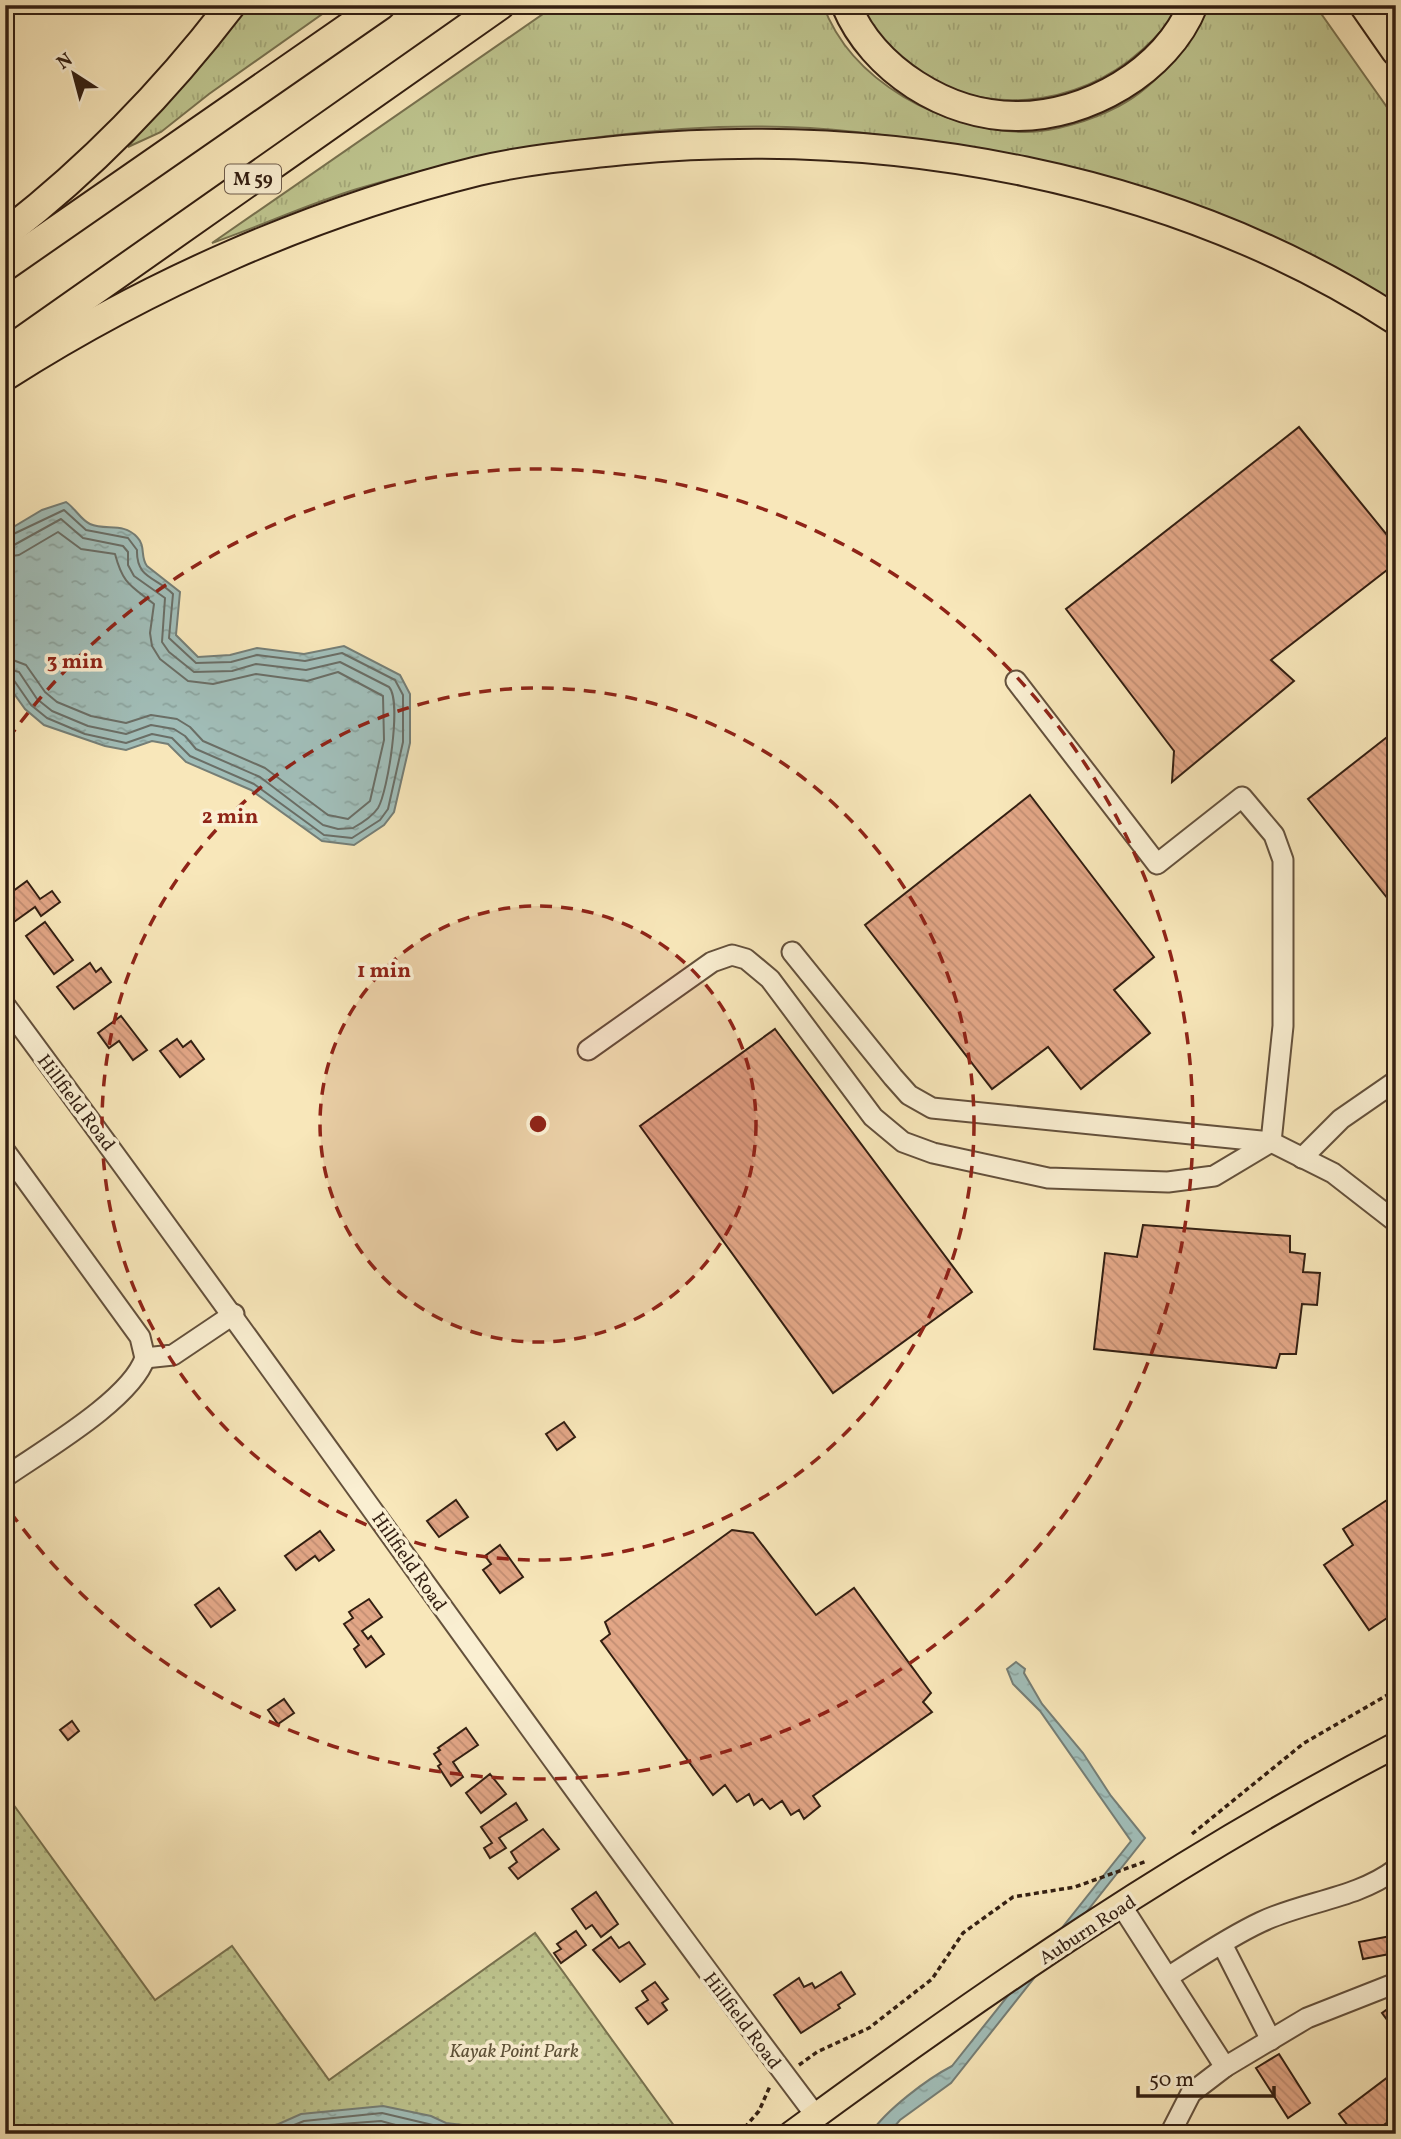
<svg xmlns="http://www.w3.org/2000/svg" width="1401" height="2139" viewBox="0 0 1401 2139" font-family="Vollkorn,serif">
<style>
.grass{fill:url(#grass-tufts);stroke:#787250;stroke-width:2}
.park{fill:url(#park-dots);stroke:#787250;stroke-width:2}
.water{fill:url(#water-ripples);stroke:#757e76;stroke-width:2}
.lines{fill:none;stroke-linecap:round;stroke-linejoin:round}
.shore{stroke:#6a6e66;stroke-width:2}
.building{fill:url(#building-back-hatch);stroke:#331f12;stroke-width:2}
.minor-casing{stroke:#64513c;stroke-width:23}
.major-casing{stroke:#331f12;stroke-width:28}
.highway-casing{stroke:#331f12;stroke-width:32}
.path{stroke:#331f12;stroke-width:3.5;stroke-dasharray:5 3.5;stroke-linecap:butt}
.minor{stroke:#faefd2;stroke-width:19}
.major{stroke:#f8e7ba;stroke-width:24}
.highway{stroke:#f8e7ba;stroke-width:28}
.ring{fill:none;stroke:#8f2418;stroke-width:3.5;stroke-dasharray:12 9}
.labels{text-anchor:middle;stroke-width:7;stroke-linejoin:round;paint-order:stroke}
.shield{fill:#faefd2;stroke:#6f5d4c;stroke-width:2}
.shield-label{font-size:18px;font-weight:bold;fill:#331f12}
.street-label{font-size:19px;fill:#331f12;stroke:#faefd2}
.park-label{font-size:19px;font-style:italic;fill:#5d5138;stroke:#faefd2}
.centre{fill:#8f2418;stroke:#faefd2;stroke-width:3.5}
.ring-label{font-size:21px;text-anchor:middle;font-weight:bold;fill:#8f2418;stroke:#faefd2;stroke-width:7;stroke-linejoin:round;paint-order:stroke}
</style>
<defs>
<pattern id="grass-tufts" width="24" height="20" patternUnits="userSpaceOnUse" patternTransform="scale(1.75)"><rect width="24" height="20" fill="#bec58f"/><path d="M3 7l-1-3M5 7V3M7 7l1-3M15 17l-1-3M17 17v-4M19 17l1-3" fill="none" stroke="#a4a97a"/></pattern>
<pattern id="park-dots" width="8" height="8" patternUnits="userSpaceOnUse" patternTransform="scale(1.75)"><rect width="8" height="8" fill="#bec58f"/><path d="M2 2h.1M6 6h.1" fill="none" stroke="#a4a97a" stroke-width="1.8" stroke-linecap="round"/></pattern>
<pattern id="water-ripples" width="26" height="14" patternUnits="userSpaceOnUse" patternTransform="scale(1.75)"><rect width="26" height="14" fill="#a1beb9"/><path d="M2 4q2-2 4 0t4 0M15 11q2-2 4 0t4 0" fill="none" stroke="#8ba39e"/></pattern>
<pattern id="building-back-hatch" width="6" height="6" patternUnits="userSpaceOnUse" patternTransform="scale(1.75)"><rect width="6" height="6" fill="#e2a686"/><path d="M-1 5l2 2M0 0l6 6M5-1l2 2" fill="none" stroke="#c28e73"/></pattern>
</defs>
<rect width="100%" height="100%" fill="#f8e7ba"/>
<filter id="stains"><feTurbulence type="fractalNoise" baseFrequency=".00286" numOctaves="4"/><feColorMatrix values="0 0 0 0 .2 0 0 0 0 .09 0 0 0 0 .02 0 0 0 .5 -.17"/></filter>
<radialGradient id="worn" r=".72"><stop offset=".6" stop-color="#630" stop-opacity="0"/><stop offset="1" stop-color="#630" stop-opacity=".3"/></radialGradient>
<g class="grass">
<polygon points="245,5 335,5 209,94 161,132 128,147"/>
<path d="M556,5H823C852,83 942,129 1022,132C1053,133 1092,120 1119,106C1161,84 1187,44 1210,5H1315L1396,120V304L1024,158C968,147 912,138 856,132C698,114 508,143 357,189C308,204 261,226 212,243Z"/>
<path d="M855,5H1178C1170,23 1157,37 1142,50C1077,109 979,118 906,66C885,51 871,26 855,5Z"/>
</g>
<polygon class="park" points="5,1793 155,2000 232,1946 329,2080 535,1933 680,2134 5,2134"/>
<g class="water">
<path d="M66,502C75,508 81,520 90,524C106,531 123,522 137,537C146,546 140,557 147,566L180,592L176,635L198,657L230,655L257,648L304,654L344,646L400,675L410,694V743L394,812L384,825L354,845L322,841L251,790L186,762L168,744L152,741L126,750L105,746L44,725L25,709L5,681V532L42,510Z"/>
<path d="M1016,1662L1025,1669L1024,1673L1042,1704L1083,1753L1111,1796L1145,1838L951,2083L900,2120L888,2134H870C886,2110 927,2079 952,2066L1131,1841L1040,1711L1013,1684L1007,1669Z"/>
<polygon points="383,2106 431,2116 446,2123 536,2134 409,2134 399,2131 256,2134 301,2114"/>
</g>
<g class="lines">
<g class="shore">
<path d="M5,538L64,510L86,530L128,538L137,550C136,579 157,577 173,594L169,638L196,663L231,662L257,655L305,661L342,653L395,680L403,695V742L388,809L380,820L352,838L324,835L254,784L190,756L172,738L152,734L126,743L85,734L47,718L31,705L13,679L5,677"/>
<path d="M5,547L14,545L61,519L83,538L123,546L128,552V565L134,576L165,598L162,642L169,652L194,672L232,671L256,664L306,670L340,662L389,687C402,701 388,791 378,808C372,817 362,823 353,828L338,829L323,825L260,777L196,749L185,736L174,729L151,725L126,734L88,726L52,711L37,699L19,672L5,668"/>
<path d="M5,557L19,555L58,532L81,549L115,554C123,584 130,585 154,604L150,633L152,646L160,659L188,681L213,684L256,674L307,681L338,672L383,696L384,740L370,801L348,819L328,815L265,768L203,741L190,727L177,719L151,715L126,723L91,716L57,702L45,692L26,665L5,657"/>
<polyline points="272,2134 304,2121 382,2113 471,2134"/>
<polyline points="296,2134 328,2125 381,2121 428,2134"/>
</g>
</g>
<g class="building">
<polygon points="1299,427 1396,546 1396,563 1271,660 1294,681 1172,782 1174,751 1066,609"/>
<polygon points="1396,730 1396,909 1308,799"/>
<polygon points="1030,795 1154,957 1114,990 1150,1033 1081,1089 1048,1047 992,1089 865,925"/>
<polygon points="27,881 40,899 52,891 60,902 41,916 35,907 7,927 5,897"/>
<polygon points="45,922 73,960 54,974 26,936"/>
<polygon points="90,963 96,972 101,968 111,982 74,1009 57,987"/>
<polygon points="121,1016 147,1050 133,1060 119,1041 109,1048 98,1033"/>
<polygon points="775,1029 972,1292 833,1393 640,1126"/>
<polygon points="177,1039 183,1047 191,1041 204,1059 180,1077 160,1051"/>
<polygon points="1143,1225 1290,1236 1290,1252 1305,1254 1303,1272 1320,1273 1317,1305 1302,1304 1296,1354 1280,1354 1276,1368 1094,1349 1105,1253 1137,1257"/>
<polygon points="564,1422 575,1437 557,1450 546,1434"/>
<polygon points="1396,1494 1396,1612 1369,1630 1324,1565 1353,1545 1343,1529"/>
<polygon points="456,1500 468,1517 439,1537 427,1521"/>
<polygon points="732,1530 753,1533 816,1615 854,1588 931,1693 923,1702 932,1712 813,1796 820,1806 804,1819 799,1810 791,1815 782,1801 770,1809 762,1799 754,1805 749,1794 737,1802 725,1785 713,1795 601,1641 610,1634 605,1622"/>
<polygon points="320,1531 334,1550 319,1561 315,1556 296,1570 285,1556"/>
<polygon points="500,1545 523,1577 500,1593 483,1570 491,1564 485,1556"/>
<polygon points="219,1588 235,1610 211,1627 195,1605"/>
<polygon points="369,1599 382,1617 362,1631 368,1639 371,1636 384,1654 366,1667 354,1649 359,1645 344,1624 353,1618 349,1612"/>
<polygon points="284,1699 294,1713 278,1724 268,1710"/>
<polygon points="72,1721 79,1731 68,1740 60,1730"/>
<polygon points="466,1728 478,1745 453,1762 463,1777 451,1786 438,1766 441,1764 434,1754 440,1750 438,1748"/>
<polygon points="490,1774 506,1794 481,1813 466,1793"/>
<polygon points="516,1803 527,1820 499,1838 506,1848 490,1858 484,1848 492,1843 481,1827"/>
<polygon points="543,1829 559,1849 518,1879 509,1868 517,1862 511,1852"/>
<polygon points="596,1892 618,1924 601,1937 592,1925 586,1929 572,1909"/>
<polygon points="576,1931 586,1945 561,1963 554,1953 561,1949 557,1944"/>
<polygon points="1396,1935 1396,1958 1395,1953 1363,1959 1359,1942"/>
<polygon points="611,1937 619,1948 629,1942 645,1964 620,1982 593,1950"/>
<polygon points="841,1972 855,1994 838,2005 840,2008 801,2033 774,1995 799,1978 804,1987 812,1983 815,1988"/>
<polygon points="655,1982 668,1999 662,2003 667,2010 648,2024 636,2008 648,2000 642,1991"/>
<polygon points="1396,2003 1396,2032 1382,2013"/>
<polygon points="1279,2054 1310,2103 1288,2118 1256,2068"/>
<polygon points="1392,2074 1396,2079 1396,2123 1393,2118 1372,2134 1354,2134 1339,2114"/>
</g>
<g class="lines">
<g class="minor-casing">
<g id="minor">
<polyline points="792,952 893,1077 909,1095 932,1108 1271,1142 1333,1173 1396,1222"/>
<path d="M5,1005C278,1373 540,1750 816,2116"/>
<polyline points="588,1050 712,962 732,955 746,959 770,979 873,1117 903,1142 933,1153 1048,1178 1168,1182 1214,1176 1271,1142 1283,1026 1283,860 1274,835 1242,797 1157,864 1016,681"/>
<path d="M5,1151L140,1337L145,1358C131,1400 42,1451 5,1477"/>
<polyline points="1302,1158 1341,1119 1396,1081"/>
<polyline points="145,1358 173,1355 234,1314"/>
<polyline points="1121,1905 1225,2067 1307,2018 1396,1983"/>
<polyline points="1222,1944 1271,2040"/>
<path d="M1168,1977C1198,1958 1229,1937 1261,1922C1305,1901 1356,1899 1396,1869"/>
<polyline points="1170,2134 1191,2093 1225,2067"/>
</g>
</g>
<g class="major-casing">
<path id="major" d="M791,2134C984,1992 1183,1855 1396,1745"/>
</g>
<g class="highway-casing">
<g id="highway">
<path d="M846,5C873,70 947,116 1016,116C1086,117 1167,71 1193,5"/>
<polyline points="1364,5 1396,51"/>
<path d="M5,234C90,168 166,90 231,5"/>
<polyline points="5,266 381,5"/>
<polyline points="5,353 500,5"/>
<path d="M5,376C149,284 312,212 478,171C525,160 575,155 624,150C886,125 1172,175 1396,320"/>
</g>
</g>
<g class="path">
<polyline points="1192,1834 1304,1743 1396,1690"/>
<polyline points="799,2065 817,2052 869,2028 932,1979 963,1933 1013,1897 1075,1887 1147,1861"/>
<polyline points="739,2134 759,2111 770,2086"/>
</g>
<use href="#minor" class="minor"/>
<use href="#major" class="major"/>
<use href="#highway" class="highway"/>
</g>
<circle cx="538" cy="1124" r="218" fill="#8f2418" fill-opacity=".12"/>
<g class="ring">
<circle cx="538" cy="1124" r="218"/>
<circle cx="538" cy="1124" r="436"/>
<path d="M8 739A655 655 0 1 1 8 1509"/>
</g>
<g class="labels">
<rect class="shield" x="225" y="164.5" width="56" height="29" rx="5"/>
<g class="shield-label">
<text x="253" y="185">M 59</text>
</g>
<g class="street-label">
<text transform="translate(77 1102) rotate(53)" y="7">Hillfield Road</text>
<text transform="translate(410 1561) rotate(55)" y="7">Hillfield Road</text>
<text transform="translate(1087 1929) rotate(-33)" y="7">Auburn Road</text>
<text transform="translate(743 2020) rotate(53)" y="7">Hillfield Road</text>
</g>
<g class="park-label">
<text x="514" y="2057">Kayak Point Park</text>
</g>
</g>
<circle cx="538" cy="1124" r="10" class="centre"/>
<g class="ring-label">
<text x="75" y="668">3 min</text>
<text x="230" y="823">2 min</text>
<text x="384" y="977">1 min</text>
</g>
<rect width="1401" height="2139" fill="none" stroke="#f8e7ba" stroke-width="28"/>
<rect x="7" y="7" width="1387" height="2125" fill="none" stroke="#331f12" stroke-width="3.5"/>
<rect x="14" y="14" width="1373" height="2111" fill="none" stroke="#331f12" stroke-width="2"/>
<g transform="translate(74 74) rotate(324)" stroke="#faefd2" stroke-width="5" paint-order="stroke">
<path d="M0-5L12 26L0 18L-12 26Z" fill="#331f12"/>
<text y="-10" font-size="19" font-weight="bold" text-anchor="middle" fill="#331f12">N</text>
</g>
<path d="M1138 2086v10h136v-10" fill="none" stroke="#331f12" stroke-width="3.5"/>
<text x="1149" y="2086" font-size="21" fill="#331f12" stroke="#faefd2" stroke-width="5" paint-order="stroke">50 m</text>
<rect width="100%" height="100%" filter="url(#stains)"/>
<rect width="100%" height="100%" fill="url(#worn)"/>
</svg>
